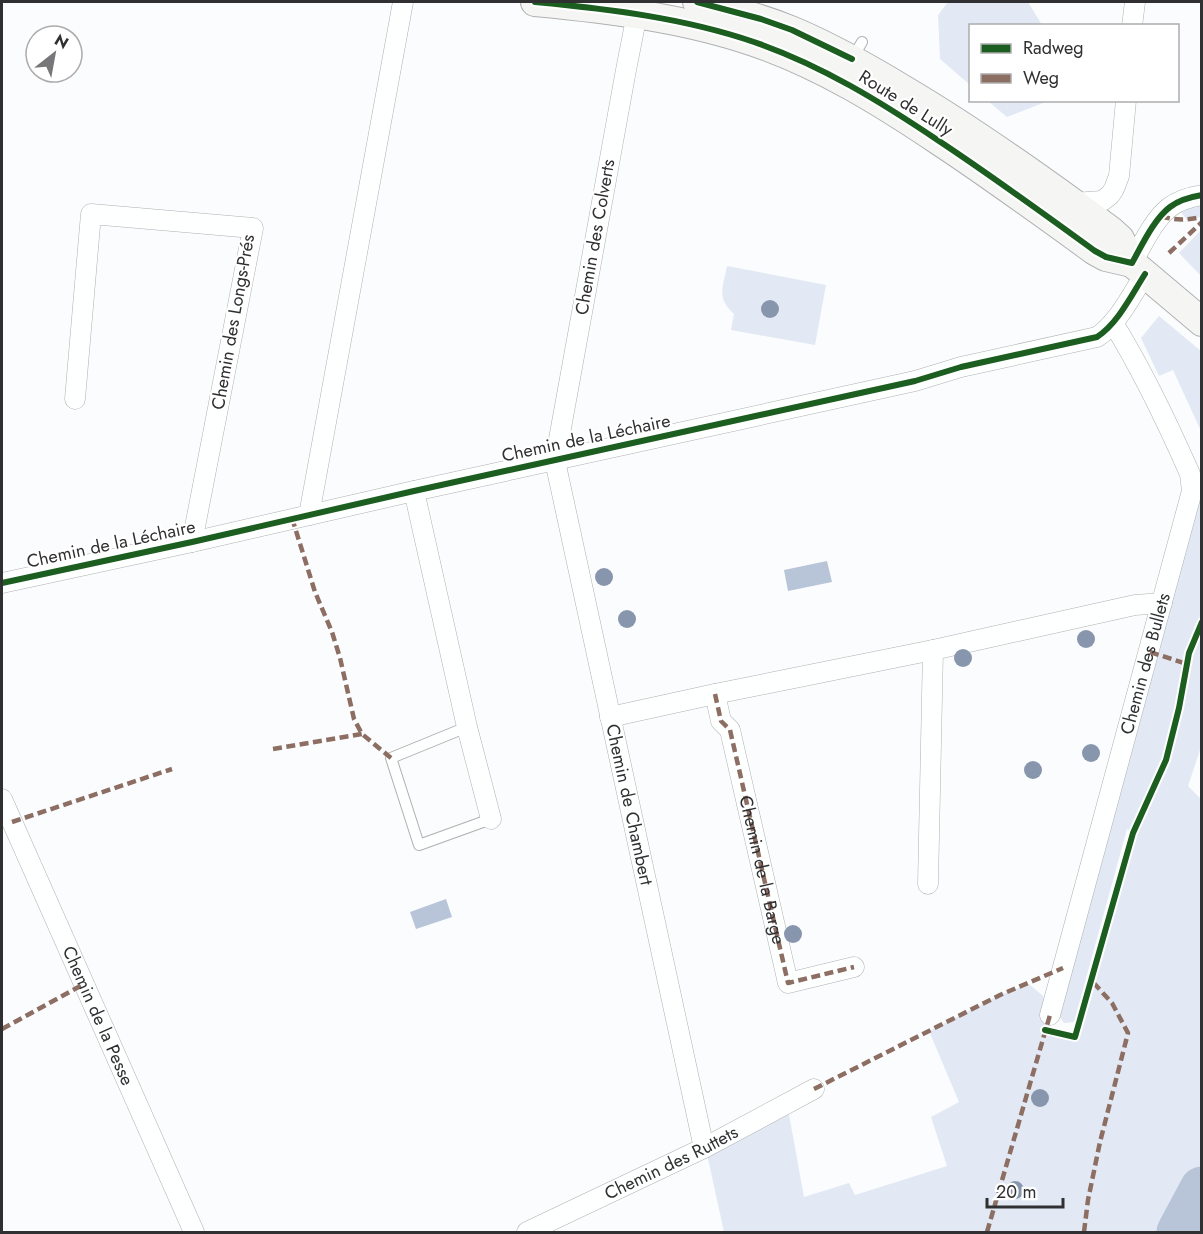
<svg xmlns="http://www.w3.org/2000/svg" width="1203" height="1234" viewBox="0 0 1203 1234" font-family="Jost,sans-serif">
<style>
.green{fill:#e2e9f4}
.water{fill:#b8c4d8}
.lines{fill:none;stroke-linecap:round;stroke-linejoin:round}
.river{stroke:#b8c4d8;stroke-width:45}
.lane-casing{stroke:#b0b0b2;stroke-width:12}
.street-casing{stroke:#b0b0b2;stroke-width:21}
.secondary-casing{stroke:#b0b0b2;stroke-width:30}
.lane{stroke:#feffff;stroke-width:10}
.street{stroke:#feffff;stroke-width:20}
.secondary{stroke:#f5f6f4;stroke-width:28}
.quiet{stroke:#8d6e63;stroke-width:4.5;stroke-dasharray:9 4.5;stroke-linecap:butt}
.cycleway-casing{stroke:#fff;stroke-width:10}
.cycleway{stroke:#1b5e20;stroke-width:6}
.tree{fill:#8896ad}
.labels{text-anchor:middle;stroke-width:4.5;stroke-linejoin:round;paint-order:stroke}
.street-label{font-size:18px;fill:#303032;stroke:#fff}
</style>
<rect width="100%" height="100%" fill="#fbfcfe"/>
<g class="green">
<polygon points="948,2 1028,2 1042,25 970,26 970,85 940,59 938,15"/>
<polygon points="988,101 1048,101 1007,117"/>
<polygon points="1201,203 1201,217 1187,220 1180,211"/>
<polygon points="1201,230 1201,276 1179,253"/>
<path d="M727,266L826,285L815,345L731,330L734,314C716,297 723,288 727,266Z"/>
<polygon points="1159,316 1201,351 1201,431 1173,370 1159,376 1141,338"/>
<polygon points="1201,489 1201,747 1188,786 1202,800 1202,1172 1183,1197 1166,1232 724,1232 707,1154 788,1109 804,1197 849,1183 855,1195 947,1166 931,1117 959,1102 929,1031 1000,995 1029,984 1043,996 1050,1015 1046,1030 1075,1037 1133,833 1127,829 1074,1022 1064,1023 1058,1014"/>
</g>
<g class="water">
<polygon points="827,561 832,582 788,591 784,570"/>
<polygon points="446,899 452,917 416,929 410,912"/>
</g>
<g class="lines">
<polyline class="river" points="1179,1232 1202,1189"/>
<g class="lane-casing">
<g id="lane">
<polyline points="852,59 862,42"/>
<polyline points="467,727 391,758 419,845 491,819"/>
</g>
</g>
<g class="street-casing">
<g id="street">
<path id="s1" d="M637,14L626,70L555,461L704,1148"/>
<polyline points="1132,26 1135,2"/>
<polyline points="1074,203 1102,201 1110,195 1114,189 1119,176 1126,100"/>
<path d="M1132,263C1142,245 1154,219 1170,207C1179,200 1190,197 1202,195"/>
<polyline points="75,399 91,214 253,228 192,542"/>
<polyline points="414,491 467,727 491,819"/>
<polyline points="309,515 403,2"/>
<path d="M2,583L192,542L414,491L915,381L961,367L1097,337C1118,323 1131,296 1145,274"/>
<path id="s2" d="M715,694L721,721L730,730L788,983L854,967"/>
<polyline points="610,717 715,694 933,650 1135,605 1162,603"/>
<path id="s3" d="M2,799L194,1232"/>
<polyline points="928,884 933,650"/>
<path id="s4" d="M1050,1015L1192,491L1190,474C1167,422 1143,371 1113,323"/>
<path id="s5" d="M527,1232L704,1148L814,1089"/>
</g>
</g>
<g class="secondary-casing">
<g id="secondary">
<path d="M535,2C609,9 684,18 754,42C821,65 881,102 939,141C992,176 1044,214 1095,251L1106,257L1132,263"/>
<path d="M697,2C730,10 762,18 793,31C833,48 870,69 906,91C977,133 1044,181 1110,230L1120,239L1132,263L1202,322"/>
</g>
</g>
<use href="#lane" class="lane"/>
<use href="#street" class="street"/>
<use href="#secondary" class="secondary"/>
<g class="quiet">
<path d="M1161,216C1176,221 1187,220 1202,217"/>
<polyline points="1169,253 1202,222"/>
<polyline points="292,518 315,592 332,632 340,658 354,719 362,734 391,758"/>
<polyline points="1150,652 1187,664"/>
<polyline points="715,694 721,721 730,730 788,983 854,967"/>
<polyline points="273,749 362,734"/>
<polyline points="12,822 172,769"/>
<polyline points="2,1029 84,984"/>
<polyline points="814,1089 1000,995 1063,968"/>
<polyline points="987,1232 1050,1015"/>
<polyline points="1084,1232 1088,1200 1100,1142 1128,1033 1112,1003 1092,981"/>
</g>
<g class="cycleway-casing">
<g id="cycleway">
<path d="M535,2C609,9 684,18 754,42C821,65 881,102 939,141C992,176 1044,214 1095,251L1106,257L1132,263C1142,245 1154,219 1170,207C1179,200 1190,197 1202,195"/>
<polyline points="697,2 761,19 792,30 852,59"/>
<path d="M2,583L192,542L414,491L915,381L961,367L1097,337C1118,323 1131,296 1145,274"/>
<polyline points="1045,1030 1075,1037 1133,833 1166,760 1179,708 1189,653 1202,622"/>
</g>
</g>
<use href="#cycleway" class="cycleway"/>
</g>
<g class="tree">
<circle cx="770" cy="309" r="9"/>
<circle cx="604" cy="577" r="9"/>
<circle cx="627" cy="619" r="9"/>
<circle cx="1086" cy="639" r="9"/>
<circle cx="963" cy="658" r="9"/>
<circle cx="1091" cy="753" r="9"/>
<circle cx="1033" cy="770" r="9"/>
<circle cx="793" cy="934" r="9"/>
<circle cx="1040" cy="1098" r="9"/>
<circle cx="1015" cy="1190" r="9"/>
</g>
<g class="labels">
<g class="street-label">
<text transform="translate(906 103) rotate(32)" y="6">Route de Lully</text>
<text transform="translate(595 237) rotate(-80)" y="6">Chemin des Colverts</text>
<text transform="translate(233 322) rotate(-80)" y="6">Chemin des Longs-Prés</text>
<text transform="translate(586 438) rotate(-12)" y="6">Chemin de la Léchaire</text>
<text transform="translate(111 544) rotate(-12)" y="6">Chemin de la Léchaire</text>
<text dy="6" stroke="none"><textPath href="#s4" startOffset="364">Chemin des Bullets</textPath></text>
<text dy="6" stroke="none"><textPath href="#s1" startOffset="806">Chemin de Chambert</textPath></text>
<text dy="6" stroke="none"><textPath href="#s2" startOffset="184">Chemin de la Barge</textPath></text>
<text dy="6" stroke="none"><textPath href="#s3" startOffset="237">Chemin de la Pesse</textPath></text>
<text dy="6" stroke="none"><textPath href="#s5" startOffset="160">Chemin des Ruttets</textPath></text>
</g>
</g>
<rect width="1203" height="1234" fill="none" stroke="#303032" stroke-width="6"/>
<rect x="969" y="24" width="210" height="78" fill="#ffffff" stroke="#acacad" stroke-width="1.5"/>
<rect x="981" y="44" width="30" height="9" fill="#1b5e20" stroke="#acacad" stroke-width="1.5"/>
<text x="1023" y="54" font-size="18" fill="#303032">Radweg</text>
<rect x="981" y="74" width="30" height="9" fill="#8d6e63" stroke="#acacad" stroke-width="1.5"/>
<text x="1023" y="84" font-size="18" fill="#303032">Weg</text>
<g transform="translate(54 54) rotate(31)"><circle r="28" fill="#ffffff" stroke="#acacad" stroke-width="1.5"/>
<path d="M0-4.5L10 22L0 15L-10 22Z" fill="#777779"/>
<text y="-9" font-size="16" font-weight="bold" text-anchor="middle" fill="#303032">N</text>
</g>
<path d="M987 1198v9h76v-9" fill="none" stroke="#303032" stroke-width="3"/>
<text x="996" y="1198" font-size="18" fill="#303032" stroke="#ffffff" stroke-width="4.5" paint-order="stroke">20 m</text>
</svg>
